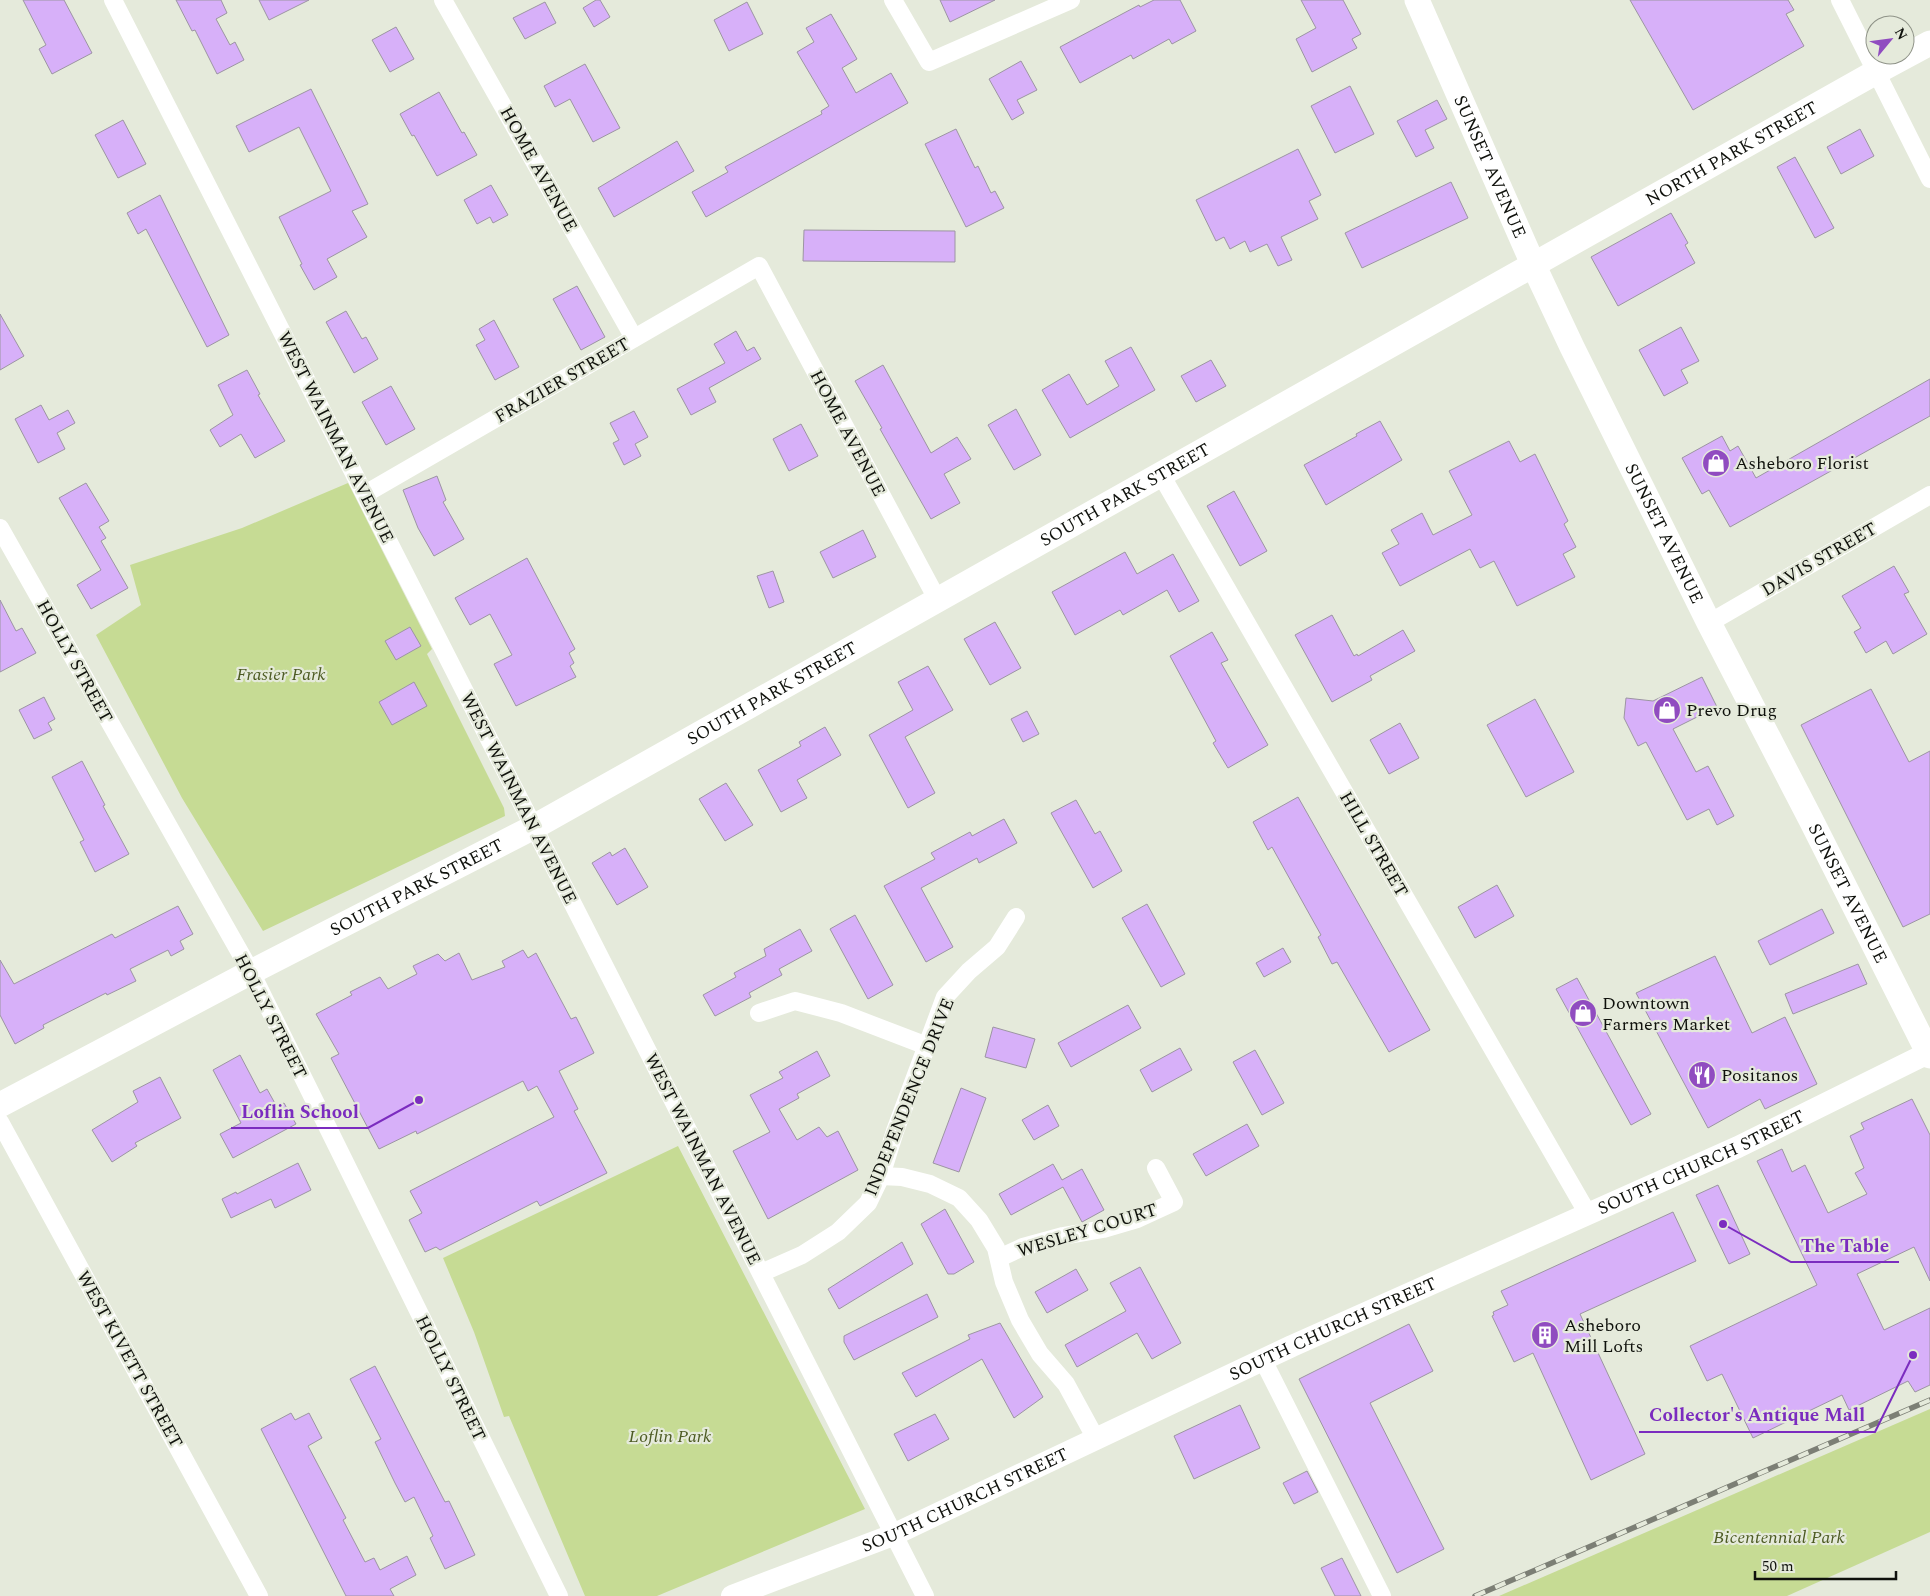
<svg xmlns="http://www.w3.org/2000/svg" width="1930" height="1596" viewBox="0 0 1930 1596" font-family="Spectral,serif">
<style>
.green{fill:#c6db94}
.building{fill:#d7b0f9;stroke:#9c95a2}
.lines{fill:none;stroke-linecap:round;stroke-linejoin:round}
.minor{stroke:#fff;stroke-width:18}
.tertiary{stroke:#fff;stroke-width:22}
.secondary{stroke:#fff;stroke-width:25}
.rail-casing{stroke:#7c7f75;stroke-width:5.5}
.rail{stroke:#e5eadb;stroke-width:4;stroke-dasharray:11;stroke-linecap:butt}
.labels{text-anchor:middle;stroke-width:4.5;stroke-linejoin:round;paint-order:stroke}
.street-label{font-size:18px;fill:#0f110c;stroke:#e5eadb}
.poi-label{font-size:18px;fill:#0f110c;stroke:#e5eadb;text-anchor:start}
.park-label{font-size:18px;font-style:italic;fill:#4d5b23;stroke:#e5eadb}
.leader{fill:none;stroke:#7b2cbf;stroke-width:2}
.callout-dot{fill:#7b2cbf;stroke:#e5eadb;stroke-width:2}
.callout-label{font-size:19px;text-anchor:middle;font-weight:bold;fill:#7b2cbf;stroke:#e5eadb;stroke-width:4.5;stroke-linejoin:round;paint-order:stroke}
</style>
<rect width="100%" height="100%" fill="#e5eadb"/>
<g class="green">
<polygon points="348,483 432,649 427,654 504,808 505,816 263,931 182,798 96,635 141,605 130,565 242,528"/>
<polygon points="678,1146 865,1509 657,1596 585,1596 509,1416 504,1417 474,1332 443,1258"/>
<polygon points="1930,1409 1930,1532 1787,1596 1499,1596"/>
</g>
<g class="building">
<polygon points="23,0 64,0 92,53 52,74 39,49 46,45"/>
<polygon points="176,0 221,0 227,13 216,19 230,45 235,42 244,60 217,74 195,30 192,31"/>
<polygon points="259,0 309,0 269,20"/>
<polygon points="596,0 600,0 610,17 594,27 583,8"/>
<polygon points="940,0 995,0 950,22"/>
<polygon points="1154,0 1180,0 1196,31 1172,44 1169,39 1133,59 1131,55 1080,83 1060,47 1139,5 1140,7"/>
<polygon points="1301,0 1343,0 1361,34 1352,39 1357,48 1312,72 1296,39 1316,28"/>
<polygon points="1630,0 1788,0 1794,10 1786,14 1804,46 1693,110"/>
<polygon points="545,2 556,23 525,39 513,18"/>
<polygon points="747,2 763,34 729,51 714,20"/>
<polygon points="831,14 857,59 842,68 856,93 891,73 908,103 706,217 692,192 728,172 725,167 822,114 821,111 829,106 797,52 814,42 806,28"/>
<polygon points="396,27 414,59 390,72 372,40"/>
<polygon points="1021,61 1037,90 1017,100 1024,113 1012,120 989,79"/>
<polygon points="585,64 620,128 593,142 570,99 555,107 544,86"/>
<polygon points="1350,86 1374,134 1335,153 1311,106"/>
<polygon points="311,89 368,204 352,211 367,237 327,259 337,277 314,290 300,265 302,264 279,217 331,191 299,127 249,152 236,126"/>
<polygon points="439,92 462,133 464,132 477,155 437,176 414,135 412,136 400,114"/>
<polygon points="1437,100 1447,119 1425,130 1434,148 1416,157 1397,121"/>
<polygon points="123,120 146,164 118,178 95,135"/>
<polygon points="956,129 975,168 978,166 991,193 995,191 1004,208 966,227 925,144"/>
<polygon points="1860,129 1874,156 1841,174 1827,147"/>
<polygon points="677,141 694,171 614,217 598,188"/>
<polygon points="1298,149 1321,195 1309,201 1318,219 1281,237 1292,260 1278,266 1267,244 1250,252 1245,241 1230,249 1224,237 1216,241 1196,200"/>
<polygon points="1795,157 1834,228 1815,238 1777,167"/>
<polygon points="1451,182 1468,218 1362,268 1345,233"/>
<polygon points="491,185 508,215 493,223 490,217 477,224 464,200"/>
<polygon points="160,195 229,335 207,347 146,229 138,234 127,213"/>
<polygon points="1671,213 1688,243 1685,245 1695,263 1618,306 1591,257"/>
<polygon points="804,230 955,231 955,262 803,261"/>
<polygon points="577,286 605,337 581,350 553,299"/>
<polygon points="346,311 362,339 366,337 378,359 354,373 326,322"/>
<polygon points="0,314 24,356 0,370"/>
<polygon points="494,320 519,367 495,380 476,345 485,340 479,329"/>
<polygon points="1681,327 1699,361 1681,370 1688,383 1664,396 1639,350"/>
<polygon points="736,331 747,351 754,347 761,359 709,388 716,402 691,415 677,389 725,363 714,344"/>
<polygon points="1131,347 1155,390 1070,438 1042,390 1069,374 1087,405 1119,386 1105,361"/>
<polygon points="1211,360 1226,386 1196,402 1181,376"/>
<polygon points="883,365 931,453 957,437 971,459 944,474 960,503 931,519 880,429 882,428 855,381"/>
<polygon points="247,370 260,394 258,395 285,441 255,458 241,434 220,447 210,430 233,415 218,385"/>
<polygon points="1930,379 1930,416 1730,527 1709,490 1702,494 1682,458 1722,436 1730,451 1738,446 1756,478"/>
<polygon points="391,386 415,429 386,445 362,402"/>
<polygon points="41,405 49,420 68,410 75,423 57,433 65,449 38,463 15,419"/>
<polygon points="1016,409 1041,455 1014,470 988,425"/>
<polygon points="634,411 648,437 635,444 641,456 624,465 613,443 619,440 610,423"/>
<polygon points="1380,421 1402,460 1326,505 1304,465 1357,436 1356,434"/>
<polygon points="801,424 818,456 789,471 773,439"/>
<polygon points="1509,441 1520,462 1535,454 1568,521 1564,524 1576,547 1563,554 1575,577 1517,606 1494,561 1480,568 1470,549 1400,586 1382,553 1399,544 1391,530 1422,513 1433,535 1472,515 1449,471"/>
<polygon points="437,476 446,500 443,502 464,539 434,556 418,528 403,490"/>
<polygon points="86,483 109,521 99,527 106,538 101,541 128,588 91,609 77,585 101,570 59,498"/>
<polygon points="1234,491 1267,551 1240,566 1207,506"/>
<polygon points="863,530 876,557 833,578 820,552"/>
<polygon points="1125,552 1137,574 1173,554 1199,601 1179,612 1167,590 1123,615 1120,610 1075,635 1052,592"/>
<polygon points="527,558 575,649 569,653 574,663 570,666 576,677 516,706 494,664 512,655 490,614 470,625 455,598"/>
<polygon points="1894,566 1909,592 1904,594 1927,634 1893,654 1886,641 1866,653 1854,632 1861,628 1842,596"/>
<polygon points="773,571 784,602 769,608 757,576"/>
<polygon points="0,600 16,631 22,628 36,653 0,672"/>
<polygon points="1332,615 1354,656 1357,654 1358,656 1403,630 1415,651 1370,676 1372,680 1332,702 1295,635"/>
<polygon points="995,622 1021,668 990,685 964,639"/>
<polygon points="410,627 421,646 396,660 385,641"/>
<polygon points="1212,632 1228,660 1221,663 1268,745 1228,768 1213,743 1216,741 1170,656"/>
<polygon points="928,666 953,710 905,737 935,793 908,808 869,735 913,710 898,682"/>
<polygon points="1702,677 1717,707 1673,729 1696,772 1708,766 1734,816 1717,825 1709,809 1687,820 1646,742 1638,746 1624,718 1626,698 1653,701"/>
<polygon points="414,682 427,706 392,725 379,702"/>
<polygon points="1871,689 1909,762 1930,751 1930,914 1903,927 1801,725"/>
<polygon points="44,697 55,719 48,723 52,730 34,739 19,710"/>
<polygon points="1535,699 1574,772 1526,797 1487,725"/>
<polygon points="1027,711 1039,734 1023,742 1011,719"/>
<polygon points="1400,723 1419,758 1389,774 1370,740"/>
<polygon points="825,727 841,755 797,780 807,798 781,812 758,770 801,746 799,742"/>
<polygon points="82,761 105,805 103,806 129,854 95,872 80,842 84,840 52,777"/>
<polygon points="726,783 753,825 725,841 699,799"/>
<polygon points="1298,797 1430,1030 1389,1052 1337,962 1332,964 1318,937 1321,935 1272,847 1268,850 1253,822"/>
<polygon points="1076,800 1095,834 1100,831 1122,871 1093,888 1051,813"/>
<polygon points="1004,819 1017,843 979,863 977,858 921,888 953,947 926,962 884,886 935,859 931,853 970,832 972,836"/>
<polygon points="625,848 648,887 617,905 592,863 610,852 612,856"/>
<polygon points="1497,885 1514,916 1475,938 1458,907"/>
<polygon points="1147,904 1185,974 1161,987 1122,918"/>
<polygon points="178,906 193,934 180,941 184,949 171,956 168,950 130,969 136,981 107,995 106,993 43,1025 44,1028 15,1044 0,1015 0,960 14,984 112,934 115,938"/>
<polygon points="1822,909 1834,933 1770,965 1758,941"/>
<polygon points="855,915 893,985 868,999 830,929"/>
<polygon points="800,929 812,951 779,969 782,975 749,993 751,997 715,1016 703,995 736,977 734,973 766,956 764,949"/>
<polygon points="1283,948 1291,962 1264,977 1256,963"/>
<polygon points="523,950 528,958 536,953 571,1019 576,1017 594,1053 559,1071 578,1109 574,1111 607,1173 540,1206 537,1201 440,1250 436,1247 425,1252 409,1220 422,1213 410,1191 554,1117 537,1086 528,1091 523,1081 417,1134 416,1131 379,1149 331,1058 339,1054 316,1014 352,995 350,992 380,977 388,989 417,974 413,966 438,954 445,961 459,953 472,980 505,967 502,961"/>
<polygon points="1715,956 1752,1033 1785,1017 1817,1084 1765,1109 1760,1099 1708,1128 1636,993"/>
<polygon points="1858,964 1867,984 1793,1014 1785,994"/>
<polygon points="1577,978 1651,1114 1631,1125 1556,989"/>
<polygon points="1128,1005 1141,1028 1071,1067 1058,1043"/>
<polygon points="993,1027 1035,1039 1026,1068 985,1057"/>
<polygon points="1180,1048 1192,1070 1152,1092 1140,1070"/>
<polygon points="1255,1050 1284,1103 1262,1115 1233,1062"/>
<polygon points="817,1051 830,1076 797,1094 799,1098 779,1109 797,1140 819,1127 827,1137 838,1131 858,1170 768,1219 733,1151 770,1132 750,1095 783,1078 779,1072"/>
<polygon points="240,1055 260,1093 267,1089 277,1107 284,1103 296,1124 233,1158 220,1134 241,1123 213,1070"/>
<polygon points="160,1077 181,1118 135,1143 137,1146 112,1162 92,1130 138,1102 133,1091"/>
<polygon points="961,1088 986,1098 959,1172 933,1163"/>
<polygon points="1912,1099 1930,1135 1930,1281 1914,1247 1857,1274 1884,1330 1930,1308 1930,1385 1915,1392 1908,1381 1849,1410 1842,1395 1753,1438 1722,1374 1707,1381 1690,1346 1817,1285 1757,1161 1782,1149 1792,1172 1805,1165 1828,1213 1867,1194 1855,1173 1864,1168 1850,1136 1864,1129 1861,1123"/>
<polygon points="1048,1105 1059,1126 1034,1140 1022,1120"/>
<polygon points="1247,1124 1259,1146 1206,1176 1193,1154"/>
<polygon points="298,1163 311,1190 275,1208 271,1199 231,1218 222,1199 236,1192 237,1194"/>
<polygon points="1053,1164 1062,1180 1082,1169 1104,1210 1082,1222 1063,1187 1011,1215 999,1194"/>
<polygon points="1718,1185 1750,1254 1729,1264 1696,1195"/>
<polygon points="945,1209 974,1262 954,1274 948,1274 921,1224"/>
<polygon points="1673,1212 1696,1261 1580,1314 1645,1454 1591,1480 1533,1353 1514,1362 1492,1316 1494,1315 1493,1312 1508,1305 1501,1291"/>
<polygon points="902,1242 913,1264 839,1309 828,1289"/>
<polygon points="1140,1267 1181,1343 1152,1359 1137,1333 1077,1367 1065,1345 1126,1311 1110,1283"/>
<polygon points="1076,1269 1088,1290 1047,1313 1035,1292"/>
<polygon points="927,1294 938,1317 854,1360 844,1342 844,1336"/>
<polygon points="1000,1323 1043,1397 1014,1418 982,1359 916,1397 902,1373 970,1339 968,1335"/>
<polygon points="1409,1324 1433,1371 1370,1403 1444,1549 1397,1573 1299,1379"/>
<polygon points="375,1366 445,1502 449,1501 475,1555 445,1569 430,1538 433,1536 414,1497 405,1502 395,1483 375,1442 381,1439 350,1379"/>
<polygon points="1240,1405 1260,1448 1194,1479 1174,1436"/>
<polygon points="291,1413 295,1420 309,1413 322,1438 308,1446 346,1518 343,1520 365,1562 374,1558 380,1570 407,1556 416,1575 390,1589 394,1596 346,1596 261,1429"/>
<polygon points="935,1414 949,1439 908,1461 894,1434"/>
<polygon points="1307,1471 1318,1492 1294,1504 1283,1483"/>
<polygon points="1342,1558 1361,1596 1335,1596 1321,1568"/>
</g>
<g class="lines">
<g class="minor">
<polyline points="113,0 925,1596"/>
<polyline points="443,0 634,338"/>
<polyline points="893,0 929,62 1071,0"/>
<polyline points="1840,0 1930,179"/>
<polyline points="1160,473 1588,1214"/>
<polyline points="365,494 759,266 937,599"/>
<polyline points="0,528 251,972 559,1596"/>
<polyline points="1709,623 1930,495"/>
<polyline points="759,1013 795,1001 841,1013 927,1046"/>
<polyline points="0,1122 259,1596"/>
<polyline points="881,1176 902,1177 930,1184 959,1198 979,1220 996,1248 1004,1282 1020,1320 1040,1354 1066,1384 1096,1439"/>
<polyline points="999,1258 1023,1247 1063,1236 1103,1229 1137,1219 1174,1202 1156,1168"/>
<polyline points="761,1273 802,1255 838,1232 868,1203 881,1176 895,1131 945,997 969,971 997,947 1016,917"/>
<polyline points="1263,1360 1382,1596"/>
</g>
<path class="tertiary" id="s1" d="M732,1596L893,1535L1292,1346L1738,1147L1930,1052"/>
<g class="secondary">
<path id="s2" d="M1417,0L1533,264L1572,347L1709,623L1810,818L1930,1056"/>
<path id="s3" d="M0,1105L251,972L534,827L1876,72L1930,43"/>
</g>
<g class="rail-casing">
<polyline id="rail" points="1475,1596 1930,1400"/>
</g>
<use href="#rail" class="rail"/>
</g>
<defs>
<g id="shop-disc" transform="scale(1.4375)"><circle r="9.5" fill="#904cc0" stroke="#e5eadb"/><path d="M-5-2.5h2.3a2.7 3.5 0 0 1 5.4 0H5L5.5 6h-11ZM-1.5-2.5h3a1.5 2.3 0 0 0-3 0Z" fill="#fff"/></g>
<g id="restaurant-disc" transform="scale(1.4375)"><circle r="9.5" fill="#904cc0" stroke="#e5eadb"/><path d="M-5-6h1v4h1v-4h1v4h1v-4h1v5L-1.5 .5V6h-2V.5L-5-1ZM5-6V6H3V1.5H1.5Q1.5-4 5-6Z" fill="#fff"/></g>
<g id="building-disc" transform="scale(1.4375)"><circle r="9.5" fill="#904cc0" stroke="#e5eadb"/><path d="M-4-6H4V6H1V3H-1V6H-4ZM-2.5-4.3h1.7v1.8h-1.7ZM.8-4.3h1.7v1.8H.8ZM-2.5-1h1.7V.8h-1.7ZM.8-1h1.7V.8H.8Z" fill="#fff"/></g>
</defs>
<g fill-rule="evenodd">
<use href="#shop-disc" x="1716" y="463"/>
<use href="#shop-disc" x="1667" y="710"/>
<use href="#shop-disc" x="1583" y="1013"/>
<use href="#restaurant-disc" x="1702" y="1075"/>
<use href="#building-disc" x="1545" y="1335"/>
</g>
<g class="labels">
<g class="street-label">
<text dy="6" stroke="none"><textPath href="#s3" startOffset="1976">NORTH PARK STREET</textPath></text>
<text dy="6" stroke="none"><textPath href="#s2" startOffset="182">SUNSET AVENUE</textPath></text>
<text transform="translate(539 169) rotate(61)" y="6">HOME AVENUE</text>
<text transform="translate(562 380) rotate(-30)" y="6">FRAZIER STREET</text>
<text transform="translate(848 433) rotate(62)" y="6">HOME AVENUE</text>
<text transform="translate(336 437) rotate(63)" y="6">WEST WAINMAN AVENUE</text>
<text dy="6" stroke="none"><textPath href="#s3" startOffset="1280">SOUTH PARK STREET</textPath></text>
<text dy="6" stroke="none"><textPath href="#s2" startOffset="588">SUNSET AVENUE</textPath></text>
<text transform="translate(1819 559) rotate(-30)" y="6">DAVIS STREET</text>
<text transform="translate(75 661) rotate(61)" y="6">HOLLY STREET</text>
<text dy="6" stroke="none"><textPath href="#s3" startOffset="875">SOUTH PARK STREET</textPath></text>
<text transform="translate(519 798) rotate(63)" y="6">WEST WAINMAN AVENUE</text>
<text transform="translate(1374 844) rotate(60)" y="6">HILL STREET</text>
<text dy="6" stroke="none"><textPath href="#s3" startOffset="470">SOUTH PARK STREET</textPath></text>
<text dy="6" stroke="none"><textPath href="#s2" startOffset="992">SUNSET AVENUE</textPath></text>
<text transform="translate(271 1016) rotate(63)" y="6">HOLLY STREET</text>
<text transform="translate(909 1097) rotate(-68)" y="6">INDEPENDENCE DRIVE</text>
<text transform="translate(703 1159) rotate(63)" y="6">WEST WAINMAN AVENUE</text>
<text dy="6" stroke="none"><textPath href="#s1" startOffset="1062">SOUTH CHURCH STREET</textPath></text>
<text transform="translate(1087 1230) rotate(-17)" y="6">WESLEY COURT</text>
<text dy="6" stroke="none"><textPath href="#s1" startOffset="658">SOUTH CHURCH STREET</textPath></text>
<text transform="translate(130 1359) rotate(61)" y="6">WEST KIVETT STREET</text>
<text transform="translate(451 1378) rotate(64)" y="6">HOLLY STREET</text>
<text dy="6" stroke="none"><textPath href="#s1" startOffset="252">SOUTH CHURCH STREET</textPath></text>
</g>
<g class="poi-label">
<text x="1735" y="469">Asheboro Florist</text>
<text x="1686" y="716">Prevo Drug</text>
<text x="1602" y="1009">Downtown<tspan x="1602" dy="21">Farmers Market</tspan></text>
<text x="1721" y="1081">Positanos</text>
<text x="1564" y="1331">Asheboro<tspan x="1564" dy="21">Mill Lofts</tspan></text>
</g>
<g class="park-label">
<text x="281" y="680">Frasier Park</text>
<text x="670" y="1442">Loflin Park</text>
<text x="1779" y="1543">Bicentennial Park</text>
</g>
</g>
<path class="leader" d="M419 1100L368 1128H231M1723 1224L1791 1262H1899M1913 1355L1875 1432H1639"/>
<g class="callout-dot">
<circle cx="419" cy="1100" r="5"/>
<circle cx="1723" cy="1224" r="5"/>
<circle cx="1913" cy="1355" r="5"/>
</g>
<g class="callout-label">
<text x="300" y="1118">Loflin School</text>
<text x="1845" y="1252">The Table</text>
<text x="1757" y="1421">Collector's Antique Mall</text>
</g>
<g transform="translate(1890 40) rotate(61)"><circle r="24" fill="#e5eadb" stroke="#8f9388"/>
<path d="M0-4L9 19L0 12L-9 19Z" fill="#904cc0"/>
<text y="-8" font-size="14" font-weight="bold" text-anchor="middle" fill="#0f110c">N</text>
</g>
<path d="M1755 1571v8h141v-8" fill="none" stroke="#0f110c" stroke-width="2.5"/>
<text x="1762" y="1571" font-size="15" fill="#0f110c" stroke="#e5eadb" stroke-width="4" paint-order="stroke">50 m</text>
</svg>
